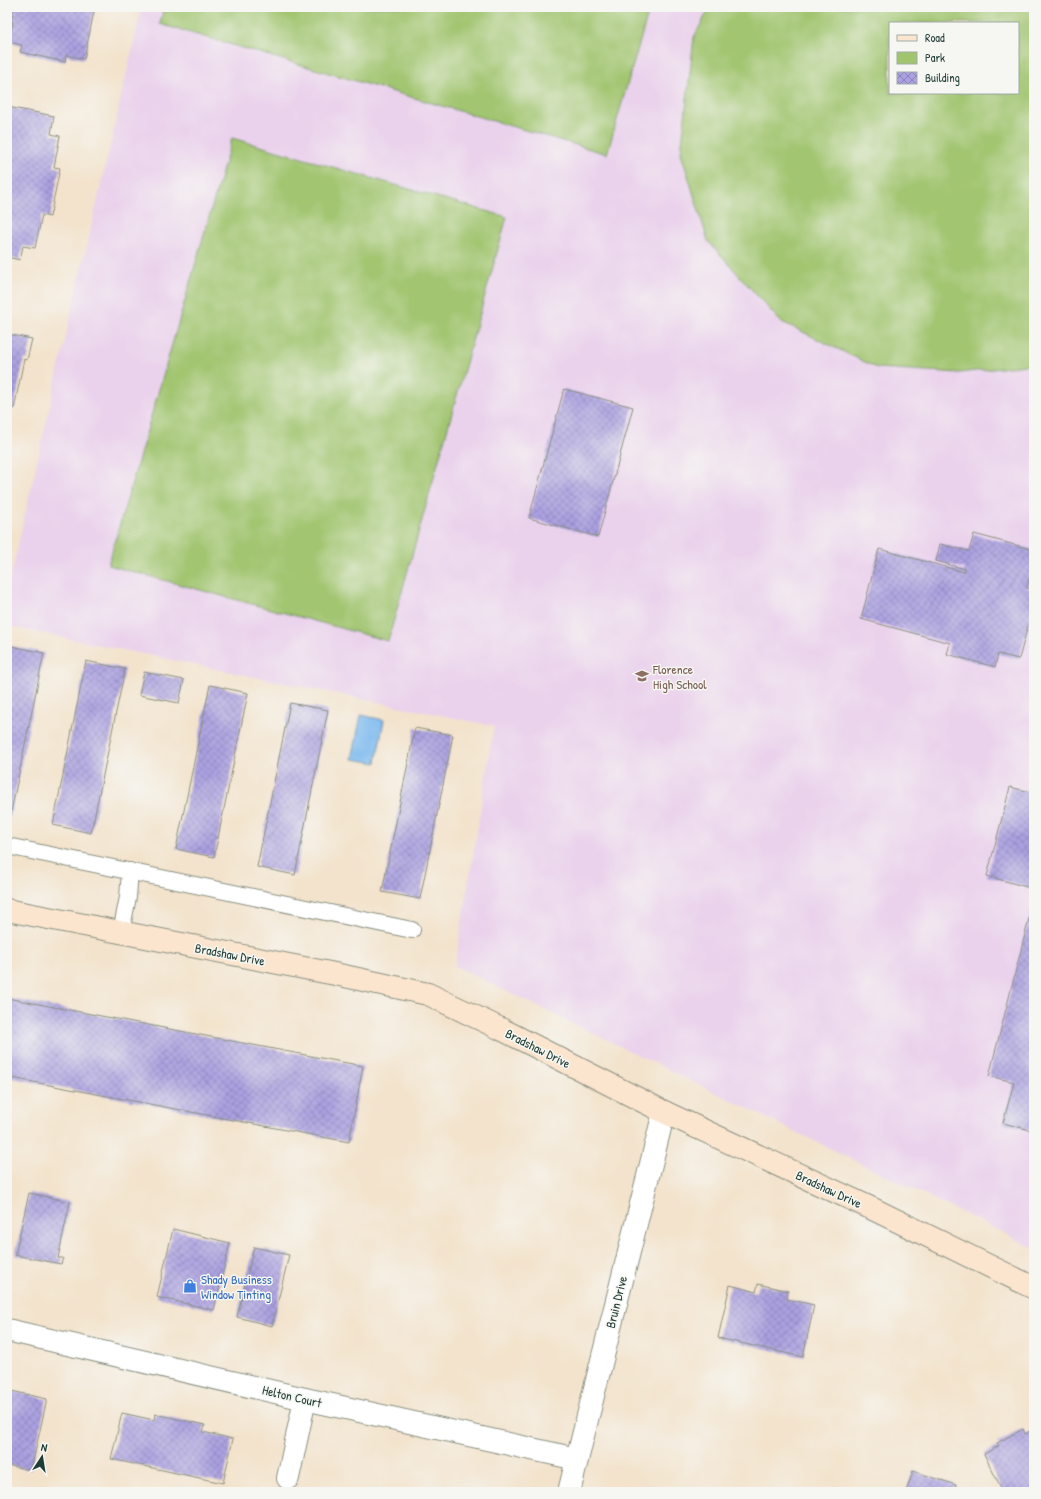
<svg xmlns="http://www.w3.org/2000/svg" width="1041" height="1499" viewBox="0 0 1041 1499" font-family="'Patrick Hand',sans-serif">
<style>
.built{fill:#ead1ec;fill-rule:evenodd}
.green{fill:#a1c56f;stroke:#608152;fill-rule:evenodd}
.water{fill:#7bb9ee;stroke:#4d7b91}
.building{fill:url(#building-cross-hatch)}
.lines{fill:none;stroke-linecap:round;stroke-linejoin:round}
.lane-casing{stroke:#899080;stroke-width:18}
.street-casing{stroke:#899080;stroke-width:24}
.secondary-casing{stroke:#899080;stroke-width:24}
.lane{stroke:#fff;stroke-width:16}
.street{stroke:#fff;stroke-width:22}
.secondary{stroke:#fbe5cf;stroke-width:22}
.labels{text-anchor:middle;stroke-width:3;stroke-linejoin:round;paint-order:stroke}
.education-label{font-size:13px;fill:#785e54;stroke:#f6f6f2;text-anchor:start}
.street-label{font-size:13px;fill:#1f3d34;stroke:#f6f6f2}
.shop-label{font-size:13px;fill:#366cbe;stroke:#f6f6f2;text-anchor:start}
</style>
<defs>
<pattern id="building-cross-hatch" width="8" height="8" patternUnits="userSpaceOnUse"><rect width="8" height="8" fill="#aba0e1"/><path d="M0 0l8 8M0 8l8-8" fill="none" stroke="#8b84b7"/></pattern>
</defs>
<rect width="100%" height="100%" fill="#f6f6f2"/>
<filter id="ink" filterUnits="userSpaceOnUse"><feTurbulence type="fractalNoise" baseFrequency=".025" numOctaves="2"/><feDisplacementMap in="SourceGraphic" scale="8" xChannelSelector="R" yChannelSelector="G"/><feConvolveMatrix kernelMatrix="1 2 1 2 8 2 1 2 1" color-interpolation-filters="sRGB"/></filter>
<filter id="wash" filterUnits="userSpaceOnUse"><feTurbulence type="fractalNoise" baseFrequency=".012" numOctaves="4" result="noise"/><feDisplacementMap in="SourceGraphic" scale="16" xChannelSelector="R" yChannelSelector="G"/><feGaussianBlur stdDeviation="0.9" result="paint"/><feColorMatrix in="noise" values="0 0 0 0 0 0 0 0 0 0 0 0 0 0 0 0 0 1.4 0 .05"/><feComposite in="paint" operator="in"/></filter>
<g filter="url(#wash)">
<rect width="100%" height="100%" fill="#f3e3cc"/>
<path class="built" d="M142,7H1034V1248L455,966L494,726L7,626V592ZM890,23H1018V93H890Z"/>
<g class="green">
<polygon points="164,7 650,7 607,154 160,24"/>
<path d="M710,7H1034V364L959,373L877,368L780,321L708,241L681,153L694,37ZM890,23H1018V93H890Z"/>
<polygon points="232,138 507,217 388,641 108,565"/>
</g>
<polygon class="water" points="361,715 384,720 376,763 352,759"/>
<g id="blocks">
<g class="building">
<polygon points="14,7 95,7 84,59 66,55 65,62 20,52 22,45 8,42 13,22 11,21"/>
<polygon points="7,107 54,116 51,134 60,136 54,167 60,168 50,217 42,215 35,248 23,246 20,260 7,257"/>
<polygon points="7,334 32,339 27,360 24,359 14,409 7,407"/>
<polygon points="564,389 633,407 598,537 529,518"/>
<polygon points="974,534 1034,550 1034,561 1027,588 1034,590 1034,603 1019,659 998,654 995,667 947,654 950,643 861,619 879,549 964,572 965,569 936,561 940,544 969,551"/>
<polygon points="7,645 44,653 10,817 7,816"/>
<polygon points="86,661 125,669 91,833 53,825"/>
<polygon points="144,672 184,680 179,703 139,695"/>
<polygon points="210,685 248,693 214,857 176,849"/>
<polygon points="290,703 328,710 295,875 257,867"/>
<polygon points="415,728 453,735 420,899 382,892"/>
<polygon points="1010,787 1034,793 1034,889 987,876"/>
<polygon points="1033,903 1034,903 1034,1131 1003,1123 1014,1082 989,1076"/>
<polygon points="7,998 363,1066 349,1142 7,1077"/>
<polygon points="29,1193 70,1202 58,1258 63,1258 61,1264 15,1255"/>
<polygon points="173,1229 230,1243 214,1310 157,1297"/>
<polygon points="254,1247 289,1255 272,1326 237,1317"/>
<polygon points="758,1284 788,1291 787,1299 814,1305 803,1357 718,1338 730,1285 756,1292"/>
<polygon points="7,1390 47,1399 31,1470 7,1465"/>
<polygon points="122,1413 154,1420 155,1414 205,1425 203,1432 233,1439 223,1483 111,1459"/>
<polygon points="1023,1429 1025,1434 1034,1429 1034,1492 1003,1492 984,1454 999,1446 997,1443"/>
<polygon points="913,1471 956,1485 954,1492 906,1492"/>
</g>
</g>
</g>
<g filter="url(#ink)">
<use href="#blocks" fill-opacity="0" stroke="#899080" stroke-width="1"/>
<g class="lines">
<g class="lane-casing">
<g id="lane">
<polyline points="7,846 412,930"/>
<polyline points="121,932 128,897 130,871"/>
</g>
</g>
<g class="street-casing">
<g id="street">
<polyline points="7,1330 305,1399 577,1459"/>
<polyline points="288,1478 305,1399"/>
<polyline points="569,1492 664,1112"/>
</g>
</g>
<g class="secondary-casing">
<polyline id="secondary" points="7,910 335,974 428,994 503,1030 664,1112 875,1210 1034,1288"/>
</g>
<use href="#lane" class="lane"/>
<use href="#street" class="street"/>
<use href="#secondary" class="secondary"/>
</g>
</g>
<defs>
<g id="school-bare" transform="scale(1.08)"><path d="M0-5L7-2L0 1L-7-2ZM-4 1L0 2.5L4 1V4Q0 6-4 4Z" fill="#8d6e63" stroke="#f6f6f2" stroke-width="2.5" paint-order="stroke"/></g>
<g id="shop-bare" transform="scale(1.08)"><path d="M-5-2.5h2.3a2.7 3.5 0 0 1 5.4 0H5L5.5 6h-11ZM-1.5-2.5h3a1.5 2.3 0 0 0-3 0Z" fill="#3f7fe0" stroke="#f6f6f2" stroke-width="2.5" paint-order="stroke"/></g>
</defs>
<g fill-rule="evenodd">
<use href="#school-bare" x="642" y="676"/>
<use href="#shop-bare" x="190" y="1286"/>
</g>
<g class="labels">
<g class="education-label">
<text x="653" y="674">Florence<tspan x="653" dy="15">High School</tspan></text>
</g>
<g class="street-label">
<text transform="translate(230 954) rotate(11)" y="5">Bradshaw Drive</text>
<text transform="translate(538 1048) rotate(27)" y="5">Bradshaw Drive</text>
<text transform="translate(829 1189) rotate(25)" y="5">Bradshaw Drive</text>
<text transform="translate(616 1302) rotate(-76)" y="5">Bruin Drive</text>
<text transform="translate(292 1396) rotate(13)" y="5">Helton Court</text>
</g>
<g class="shop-label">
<text x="201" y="1284">Shady Business<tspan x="201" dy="15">Window Tinting</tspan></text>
</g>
</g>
<rect width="1041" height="1499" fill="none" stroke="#f6f6f2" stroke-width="24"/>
<rect x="889" y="22" width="130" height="72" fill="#f6f6f2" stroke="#a0aca6"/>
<rect x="897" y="35" width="20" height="6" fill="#fbe5cf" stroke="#a0aca6"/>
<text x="925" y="42" font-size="12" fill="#1f3d34">Road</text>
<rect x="897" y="52" width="20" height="12" fill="#a1c56f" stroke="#a0aca6"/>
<text x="925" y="62" font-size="12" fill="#1f3d34">Park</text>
<rect x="897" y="72" width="20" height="12" fill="url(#building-cross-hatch)" stroke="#a0aca6"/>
<text x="925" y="82" font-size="12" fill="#1f3d34">Building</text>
<g transform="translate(42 1457) rotate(12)" stroke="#f6f6f2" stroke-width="3" paint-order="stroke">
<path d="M0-3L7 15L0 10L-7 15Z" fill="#1f3d34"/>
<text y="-6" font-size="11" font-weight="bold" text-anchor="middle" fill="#1f3d34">N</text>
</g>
</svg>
